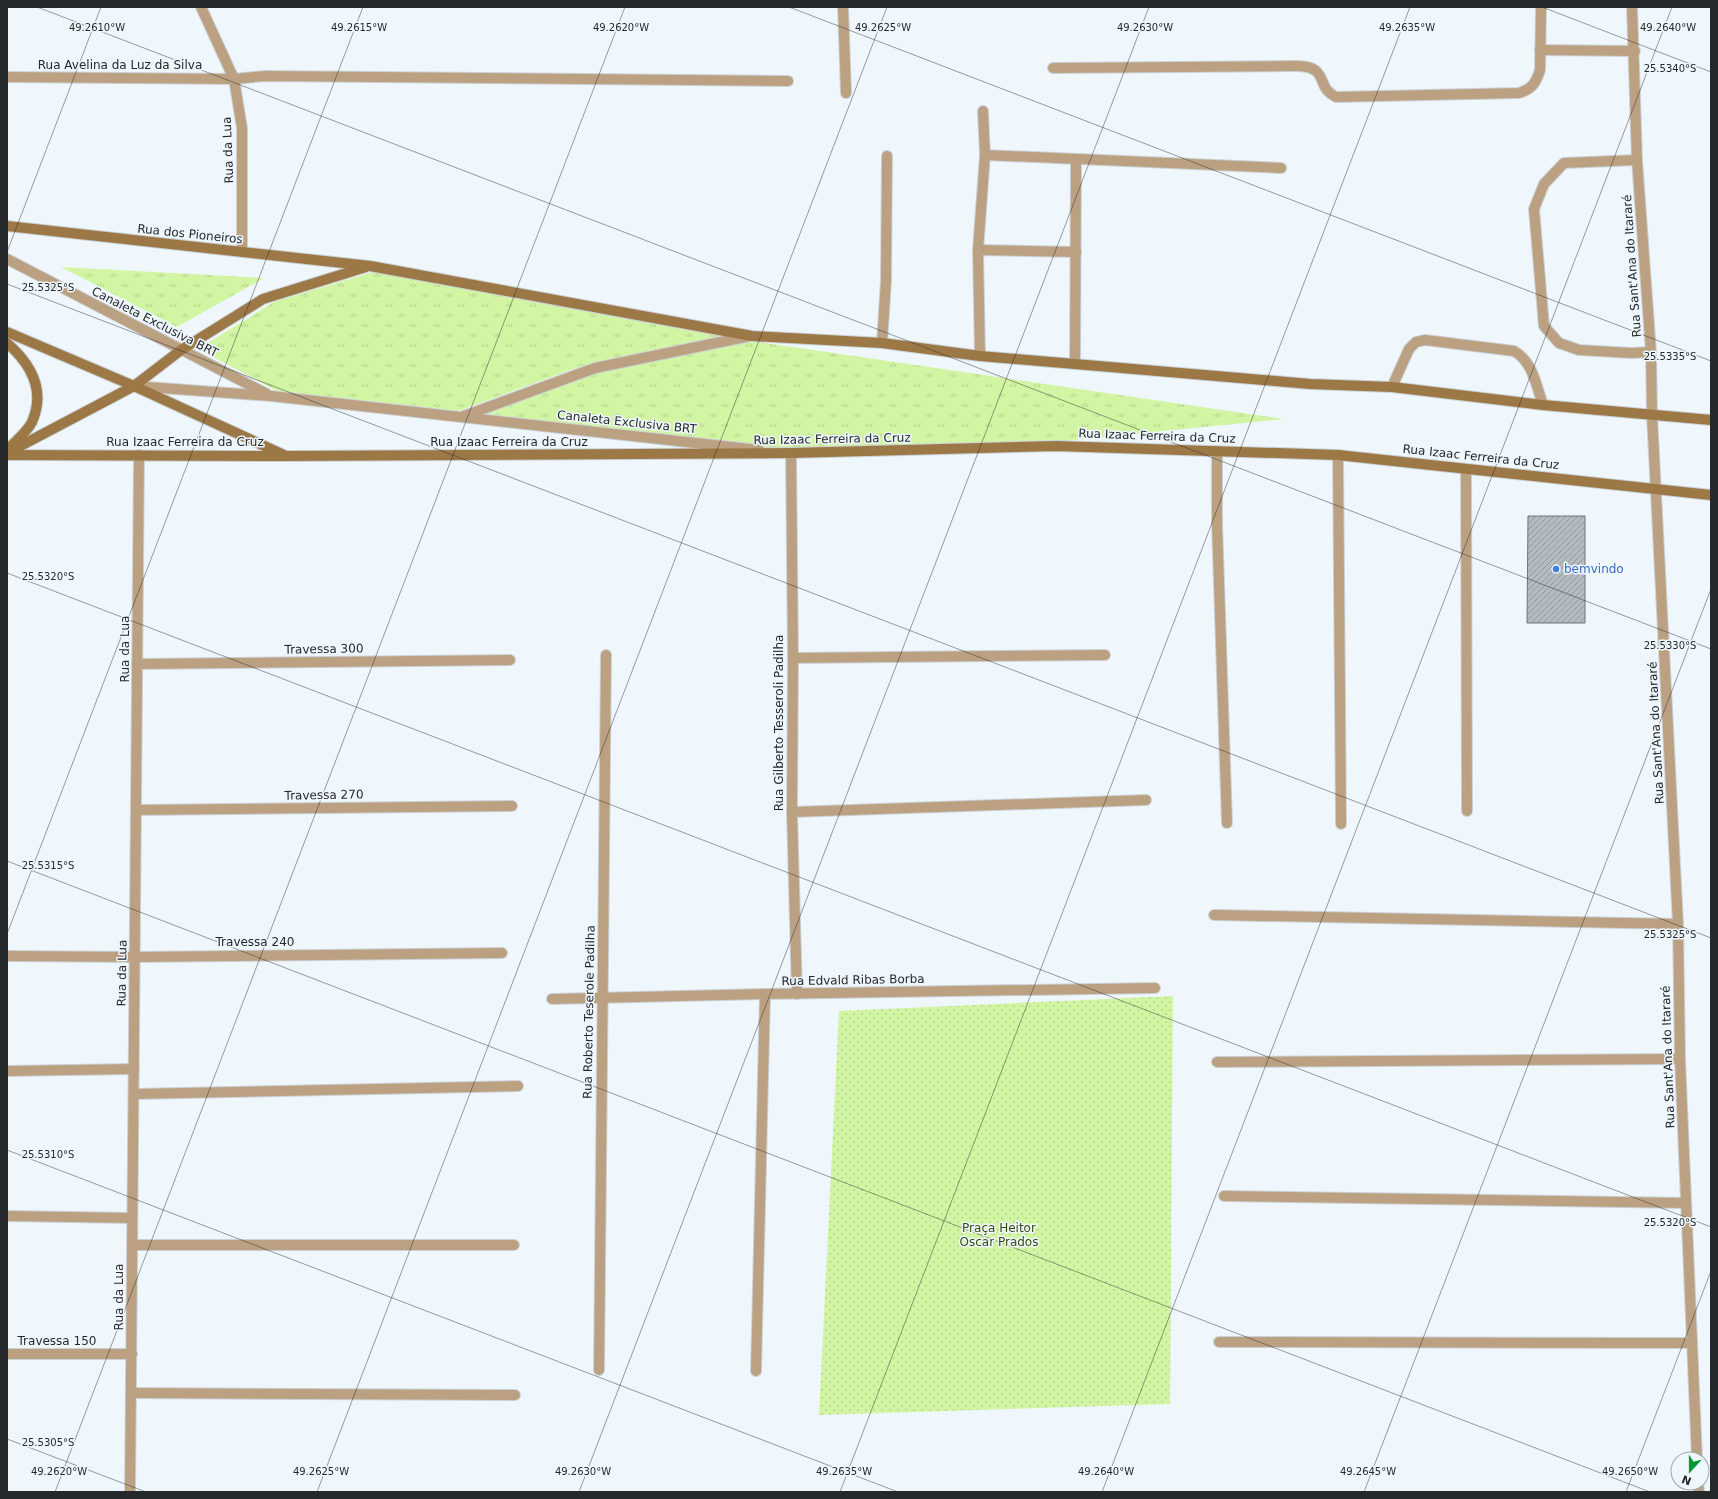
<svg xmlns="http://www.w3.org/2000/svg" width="1718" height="1499" viewBox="0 0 1718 1499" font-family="'DejaVu Sans',sans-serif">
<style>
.grass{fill:url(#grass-tufts)}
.park{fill:url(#park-dots)}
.building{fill:url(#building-hatch);stroke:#6e757a}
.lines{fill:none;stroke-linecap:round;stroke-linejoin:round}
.lane-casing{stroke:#cbd2d7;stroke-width:12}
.street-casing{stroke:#cbd2d7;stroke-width:12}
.secondary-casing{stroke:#cbd2d7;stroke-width:12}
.lane{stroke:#bba181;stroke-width:10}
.street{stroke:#bba181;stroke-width:10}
.secondary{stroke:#9d7847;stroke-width:10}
.ticks{fill:none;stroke:#26292b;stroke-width:1;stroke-opacity:0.45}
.shop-dot{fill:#3f7fe0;stroke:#eff7fd;stroke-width:1.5}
.labels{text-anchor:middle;stroke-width:3;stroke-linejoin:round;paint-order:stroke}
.street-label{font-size:12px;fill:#26292b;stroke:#eff7fd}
.shop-label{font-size:12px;fill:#366cbe;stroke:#eff7fd;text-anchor:start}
.park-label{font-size:12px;fill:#364c0f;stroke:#eff7fd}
.ticks-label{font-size:10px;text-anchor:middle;fill:#26292b;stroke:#eff7fd;stroke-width:3;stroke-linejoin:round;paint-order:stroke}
</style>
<defs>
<pattern id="grass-tufts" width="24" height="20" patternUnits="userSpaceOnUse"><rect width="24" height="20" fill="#d2f5a4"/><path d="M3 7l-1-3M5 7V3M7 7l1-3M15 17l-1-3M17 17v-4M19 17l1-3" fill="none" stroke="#b4d28d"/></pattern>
<pattern id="park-dots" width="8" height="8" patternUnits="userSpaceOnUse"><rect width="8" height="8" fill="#d2f5a4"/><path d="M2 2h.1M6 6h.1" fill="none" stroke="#b4d28d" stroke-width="1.8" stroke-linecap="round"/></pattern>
<pattern id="building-hatch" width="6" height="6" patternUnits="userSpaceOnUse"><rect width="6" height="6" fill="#b4bbc1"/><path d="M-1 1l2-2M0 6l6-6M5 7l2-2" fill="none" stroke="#92989d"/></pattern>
</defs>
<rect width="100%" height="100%" fill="#eff7fd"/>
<g class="grass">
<polygon points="61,267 264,278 177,327"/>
<polygon points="373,272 728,337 582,366 458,411 281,393 198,349 274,302"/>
<polygon points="751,341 1284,419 1033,444 787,450 480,416 605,370"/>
</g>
<polygon class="park" points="1173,996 1170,1404 819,1415 839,1011"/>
<polygon class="building" points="1528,516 1585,516 1585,623 1527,623"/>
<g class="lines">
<g class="lane-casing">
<g id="lane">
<polyline points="1540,50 1635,51"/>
<path d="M1053,68L1290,66C1298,66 1311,65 1317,72C1326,82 1320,88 1336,97L1519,93C1532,89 1536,83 1540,70L1541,8"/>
<polyline points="234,79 265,76 788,81"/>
<polyline points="983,111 985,155 1281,168"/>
<polyline points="1637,160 1564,163 1544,184 1534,209 1544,326 1559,343 1579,350 1631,353 1651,352"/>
<polyline points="978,250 1076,252"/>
<polyline points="7,259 267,394"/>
<polyline points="882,343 886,281 887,156"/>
<polyline points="980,356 978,250 985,155"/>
<polyline points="1075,364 1076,160"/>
<polyline points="134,386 271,396 759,450"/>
<path d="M1392,387L1409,349L1416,342L1425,340L1514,351C1533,362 1536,385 1543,405"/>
<polyline points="464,416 595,368 750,336"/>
<polyline points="1217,451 1217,523 1227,823"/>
<polyline points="1338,455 1341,824"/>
<polyline points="793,658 1105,655"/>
<polyline points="137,664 510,660"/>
<polyline points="136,810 512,806"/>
<polyline points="792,812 1146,800"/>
<polyline points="1214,915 1678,924"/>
<polyline points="7,956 135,957 502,953"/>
<polyline points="1217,1062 1680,1059"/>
<polyline points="7,1071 134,1069"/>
<polyline points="134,1094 518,1086"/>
<polyline points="1224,1196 1686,1203"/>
<polyline points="7,1216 132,1218"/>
<polyline points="133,1245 514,1245"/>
<polyline points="1219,1342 1692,1343"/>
<polyline points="7,1354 132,1354"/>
<polyline points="599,1370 606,655"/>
<polyline points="756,1371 765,994"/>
<polyline points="131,1393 515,1395"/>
</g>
</g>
<g class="street-casing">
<g id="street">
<polyline points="201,7 234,79 242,128 242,252"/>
<polyline points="843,7 846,93"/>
<polyline points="1632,7 1637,160 1651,352 1652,415 1678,924 1680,1059 1697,1459"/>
<polyline points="7,77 234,79"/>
<polyline points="791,453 793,658 792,812 797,994"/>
<polyline points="1466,469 1467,811"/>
<polyline points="552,999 765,994 1155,988"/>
<polyline points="1698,1483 1699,1492"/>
<polyline points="130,1492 139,455"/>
</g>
</g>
<g class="secondary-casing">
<g id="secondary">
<polyline points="7,226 370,266 752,336 882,343 980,356 1310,384 1392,387 1543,405 1711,420"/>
<polyline points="7,332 134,386 284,455"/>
<path d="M7,343C31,364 46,390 32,422C27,432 15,442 7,450"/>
<polyline points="7,453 134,386 181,350 263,299 366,267"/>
<polyline points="7,455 288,456 791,453 1056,446 1338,455 1711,495"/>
</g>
</g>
<use href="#lane" class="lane"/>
<use href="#street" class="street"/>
<use href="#secondary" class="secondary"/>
</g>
<path class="ticks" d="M37,7L1711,649M789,7L1711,361M1542,7L1711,72M7,252L101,7M7,284L1711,938M7,573L1711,1227M7,861L1650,1492M7,934L363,7M7,1150L898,1492M7,1439L146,1492M55,1492L625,7M317,1492L887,7M579,1492L1149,7M840,1492L1410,7M1102,1492L1672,7M1364,1492L1711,589M1626,1492L1711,1271"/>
<circle class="shop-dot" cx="1556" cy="569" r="4"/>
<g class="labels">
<g class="street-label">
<text x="120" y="69">Rua Avelina da Luz da Silva</text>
<text transform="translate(228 150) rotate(-92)" y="4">Rua da Lua</text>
<text transform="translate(190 234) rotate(6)" y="4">Rua dos Pioneiros</text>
<text transform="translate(1632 266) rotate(-94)" y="4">Rua Sant'Ana do Itararé</text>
<text transform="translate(155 322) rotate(27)" y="4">Canaleta Exclusiva BRT</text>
<text transform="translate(627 422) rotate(6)" y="4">Canaleta Exclusiva BRT</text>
<text transform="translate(1157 436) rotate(2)" y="4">Rua Izaac Ferreira da Cruz</text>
<text transform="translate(832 439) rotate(-1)" y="4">Rua Izaac Ferreira da Cruz</text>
<text x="185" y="446">Rua Izaac Ferreira da Cruz</text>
<text x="509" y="446">Rua Izaac Ferreira da Cruz</text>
<text transform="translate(1481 457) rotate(6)" y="4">Rua Izaac Ferreira da Cruz</text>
<text transform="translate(125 649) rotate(-90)" y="4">Rua da Lua</text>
<text transform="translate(324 649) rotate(-1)" y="4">Travessa 300</text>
<text transform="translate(779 723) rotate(-90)" y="4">Rua Gilberto Tesseroli Padilha</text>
<text transform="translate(1656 733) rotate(-93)" y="4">Rua Sant'Ana do Itararé</text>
<text transform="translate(324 795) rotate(-1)" y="4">Travessa 270</text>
<text x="255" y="946">Travessa 240</text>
<text transform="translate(122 973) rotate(-89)" y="4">Rua da Lua</text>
<text transform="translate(853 980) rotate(-1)" y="4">Rua Edvald Ribas Borba</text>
<text transform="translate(589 1012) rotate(-89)" y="4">Rua Roberto Teserole Padilha</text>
<text transform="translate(1668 1057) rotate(-92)" y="4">Rua Sant'Ana do Itararé</text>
<text transform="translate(119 1297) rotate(-90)" y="4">Rua da Lua</text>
<text x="57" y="1345">Travessa 150</text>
</g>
<g class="shop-label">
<text x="1564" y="573">bemvindo</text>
</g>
<g class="park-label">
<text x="999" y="1232">Praça Heitor<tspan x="999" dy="14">Oscar Prados</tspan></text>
</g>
</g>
<g class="ticks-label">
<text x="97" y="31">49.2610°W</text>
<text x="359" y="31">49.2615°W</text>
<text x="621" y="31">49.2620°W</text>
<text x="883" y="31">49.2625°W</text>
<text x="1145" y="31">49.2630°W</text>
<text x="1407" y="31">49.2635°W</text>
<text x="1668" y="31">49.2640°W</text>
<text x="1670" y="72">25.5340°S</text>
<text x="48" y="291">25.5325°S</text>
<text x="1670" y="360">25.5335°S</text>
<text x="48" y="580">25.5320°S</text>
<text x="1670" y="649">25.5330°S</text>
<text x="48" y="869">25.5315°S</text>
<text x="1670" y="938">25.5325°S</text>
<text x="48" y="1158">25.5310°S</text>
<text x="1670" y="1226">25.5320°S</text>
<text x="48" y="1446">25.5305°S</text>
<text x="59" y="1475">49.2620°W</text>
<text x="321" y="1475">49.2625°W</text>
<text x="583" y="1475">49.2630°W</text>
<text x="844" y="1475">49.2635°W</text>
<text x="1106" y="1475">49.2640°W</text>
<text x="1368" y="1475">49.2645°W</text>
<text x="1630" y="1475">49.2650°W</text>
</g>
<rect width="1718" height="1499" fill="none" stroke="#26292b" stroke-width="16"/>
<g transform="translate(1690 1471) rotate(201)"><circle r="19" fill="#eff7fd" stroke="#9fa5a9"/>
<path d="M0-3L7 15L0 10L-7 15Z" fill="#059830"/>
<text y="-6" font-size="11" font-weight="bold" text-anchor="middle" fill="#26292b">N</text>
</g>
</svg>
